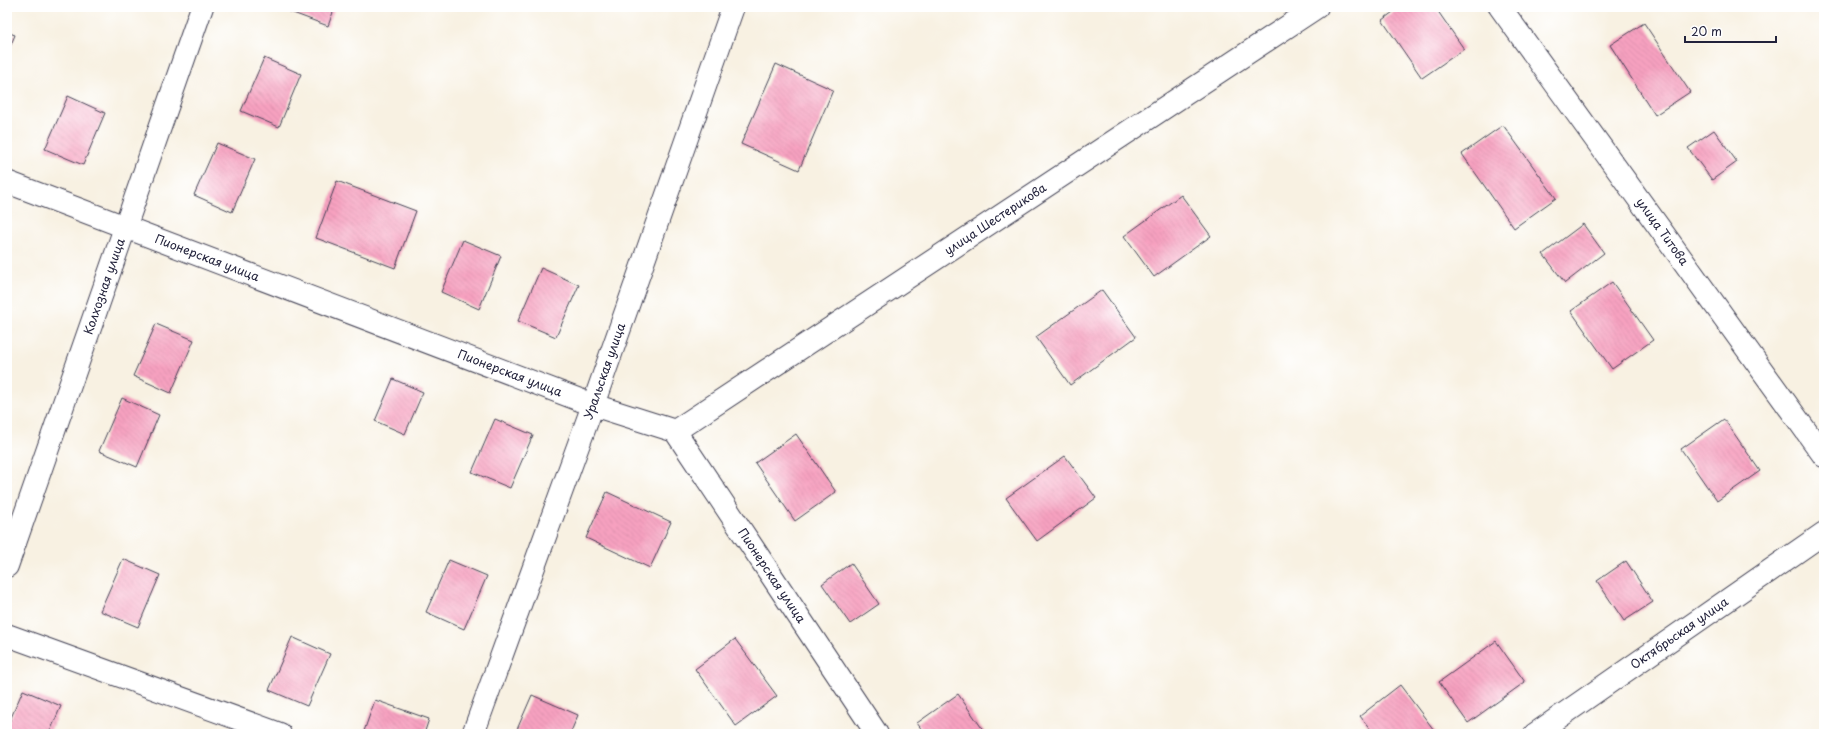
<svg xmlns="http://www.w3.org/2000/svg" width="1831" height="741" viewBox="0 0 1831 741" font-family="'Playpen Sans',sans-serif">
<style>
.building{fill:url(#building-back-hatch)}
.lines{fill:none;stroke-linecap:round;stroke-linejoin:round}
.minor-casing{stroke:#424154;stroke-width:24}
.minor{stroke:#fff;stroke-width:22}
.labels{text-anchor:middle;stroke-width:3;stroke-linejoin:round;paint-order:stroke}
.street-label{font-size:12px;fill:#22223b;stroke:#fff}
</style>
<defs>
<pattern id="building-back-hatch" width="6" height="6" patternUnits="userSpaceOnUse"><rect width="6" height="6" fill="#f7a1c0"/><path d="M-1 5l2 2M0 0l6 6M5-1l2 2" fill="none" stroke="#d38aa6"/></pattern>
</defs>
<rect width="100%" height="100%" fill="#fff"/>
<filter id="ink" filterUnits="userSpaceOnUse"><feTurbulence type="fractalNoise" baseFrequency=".025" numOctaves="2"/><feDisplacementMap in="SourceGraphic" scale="8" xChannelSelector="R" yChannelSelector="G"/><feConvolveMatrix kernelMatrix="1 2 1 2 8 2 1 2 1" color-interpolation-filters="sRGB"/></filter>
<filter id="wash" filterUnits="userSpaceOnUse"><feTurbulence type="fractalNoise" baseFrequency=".012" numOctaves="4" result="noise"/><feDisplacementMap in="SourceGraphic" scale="16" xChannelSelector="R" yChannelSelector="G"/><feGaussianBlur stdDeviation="0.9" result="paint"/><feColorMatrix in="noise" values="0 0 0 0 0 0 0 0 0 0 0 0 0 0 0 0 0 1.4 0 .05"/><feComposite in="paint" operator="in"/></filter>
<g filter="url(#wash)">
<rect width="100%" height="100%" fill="#f8f1e2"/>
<g id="blocks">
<g class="building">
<polygon points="277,7 335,7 328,26"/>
<polygon points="1400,7 1435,7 1464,49 1422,78 1382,20"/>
<polygon points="1644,23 1690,92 1655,115 1610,45"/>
<polygon points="7,32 15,35 7,54"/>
<polygon points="264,58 301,74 279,127 241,111"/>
<polygon points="776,64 833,90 799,170 741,144"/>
<polygon points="68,96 105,113 83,165 45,149"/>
<polygon points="1503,125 1556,198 1514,228 1462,154"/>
<polygon points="1714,130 1737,162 1712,180 1688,148"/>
<polygon points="217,143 255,159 232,212 194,195"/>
<polygon points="337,181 416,211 395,268 316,238"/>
<polygon points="1181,195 1211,236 1154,277 1124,236"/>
<polygon points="1583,224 1604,253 1565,283 1543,254"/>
<polygon points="463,240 501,256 479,309 441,292"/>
<polygon points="541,268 579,285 556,337 518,321"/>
<polygon points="1612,282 1653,340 1612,369 1571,311"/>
<polygon points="1102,290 1136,337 1070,385 1036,337"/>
<polygon points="156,324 194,340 171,393 133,376"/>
<polygon points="393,379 423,392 405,434 375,421"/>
<polygon points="122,398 159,415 137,467 99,451"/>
<polygon points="495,419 533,435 510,488 472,472"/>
<polygon points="1724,419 1760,471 1717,501 1681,449"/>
<polygon points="796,434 836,492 795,521 755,463"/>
<polygon points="1065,456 1096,498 1037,541 1006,498"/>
<polygon points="607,492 671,522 650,568 586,538"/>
<polygon points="123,559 160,575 138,627 100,611"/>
<polygon points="449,560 487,576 464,629 426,612"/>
<polygon points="1626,561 1653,602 1624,621 1597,581"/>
<polygon points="851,563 879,604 850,624 822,584"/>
<polygon points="292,637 330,654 307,706 269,690"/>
<polygon points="735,639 777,696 736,726 695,669"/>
<polygon points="1496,641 1525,682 1468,723 1439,682"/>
<polygon points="1400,685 1437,734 1374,734 1360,716"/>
<polygon points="23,690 61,706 49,734 7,734 7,727"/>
<polygon points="958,694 986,734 925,734 917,723"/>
<polygon points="532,695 578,715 570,734 515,734"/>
<polygon points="375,700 429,719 424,734 363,734"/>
</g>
</g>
</g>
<g filter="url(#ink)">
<use href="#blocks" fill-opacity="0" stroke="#424154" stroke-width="1"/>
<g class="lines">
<g class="minor-casing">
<g id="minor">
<path id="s1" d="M1500,7L1824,456"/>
<path id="s2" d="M7,182L593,405L675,431L877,734"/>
<path id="s3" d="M675,431L1317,7"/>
<path id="s4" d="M7,566L202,7"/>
<polyline points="7,635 280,734"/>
<path id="s5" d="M473,734L593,405L733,7"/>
<path id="s6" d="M1535,734L1824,533"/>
</g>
</g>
<use href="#minor" class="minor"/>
</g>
</g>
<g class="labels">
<g class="street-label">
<text dy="4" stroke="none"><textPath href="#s3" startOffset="384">улица Шестерикова</textPath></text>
<text dy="4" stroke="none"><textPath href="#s1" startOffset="277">улица Титова</textPath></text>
<text dy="4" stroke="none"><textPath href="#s2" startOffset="214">Пионерская улица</textPath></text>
<text dy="4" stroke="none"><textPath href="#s4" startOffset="296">Колхозная улица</textPath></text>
<text dy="4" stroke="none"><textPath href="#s5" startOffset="386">Уральская улица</textPath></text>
<text dy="4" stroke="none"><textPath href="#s2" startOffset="538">Пионерская улица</textPath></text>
<text dy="4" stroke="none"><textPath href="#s2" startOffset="887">Пионерская улица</textPath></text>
<text dy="4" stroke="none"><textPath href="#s6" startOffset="176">Октябрьская улица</textPath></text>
</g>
</g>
<rect width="1831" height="741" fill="none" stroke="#fff" stroke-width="24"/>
<path d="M1685 36v6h91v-6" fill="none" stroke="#22223b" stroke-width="2"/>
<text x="1691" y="36" font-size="12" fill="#22223b" stroke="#ffffff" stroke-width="3" paint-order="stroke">20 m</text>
</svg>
